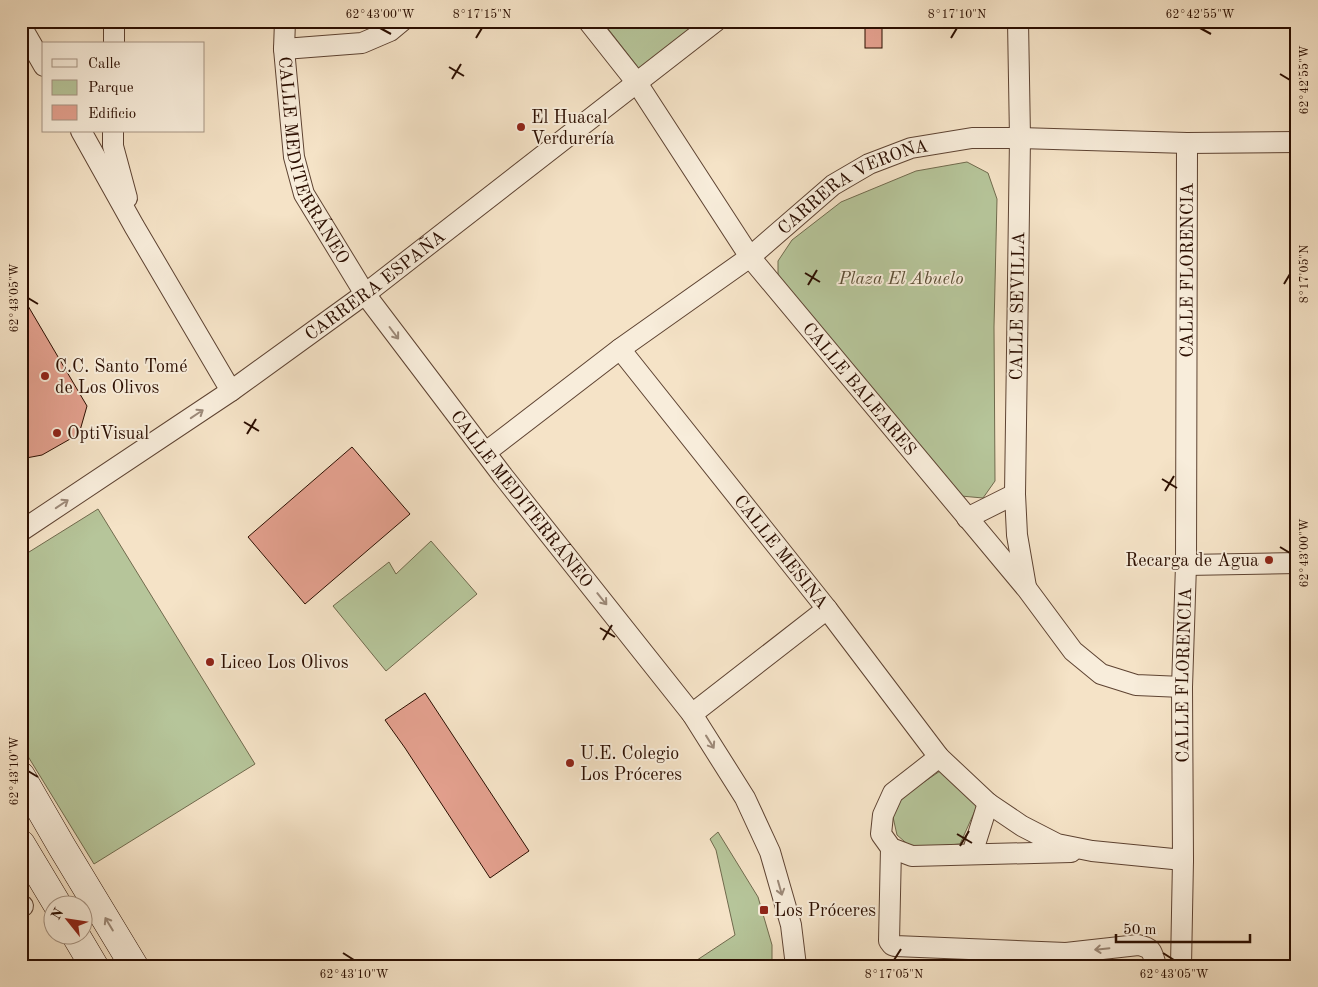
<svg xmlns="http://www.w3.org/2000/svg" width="1318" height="987" viewBox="0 0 1318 987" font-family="'Old Standard TT',serif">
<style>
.green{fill:#b6c59a;stroke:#706a4d}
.building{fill:#e3a08e;stroke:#2b0e00}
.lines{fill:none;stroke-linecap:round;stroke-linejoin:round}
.street-casing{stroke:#5e4332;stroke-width:22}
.secondary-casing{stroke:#2b0e00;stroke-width:29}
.street{stroke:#f8eddb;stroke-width:20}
.secondary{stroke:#f8eddb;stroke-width:28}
.oneway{stroke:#9c8978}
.ticks{fill:none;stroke:#2b0e00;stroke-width:2}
.poi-dot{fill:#8f2418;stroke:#f8eddb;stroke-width:2}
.labels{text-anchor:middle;stroke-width:4;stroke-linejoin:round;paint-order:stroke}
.poi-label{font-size:18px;fill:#2b0e00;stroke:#f8eddb;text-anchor:start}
.street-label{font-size:18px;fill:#2b0e00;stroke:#f8eddb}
.park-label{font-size:18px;font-style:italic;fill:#5c4e36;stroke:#f8eddb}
.neatline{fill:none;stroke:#2b0e00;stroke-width:2}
.ticks-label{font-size:12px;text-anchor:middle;fill:#2b0e00}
</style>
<rect width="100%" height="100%" fill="#f5e3c7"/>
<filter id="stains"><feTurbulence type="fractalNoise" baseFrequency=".004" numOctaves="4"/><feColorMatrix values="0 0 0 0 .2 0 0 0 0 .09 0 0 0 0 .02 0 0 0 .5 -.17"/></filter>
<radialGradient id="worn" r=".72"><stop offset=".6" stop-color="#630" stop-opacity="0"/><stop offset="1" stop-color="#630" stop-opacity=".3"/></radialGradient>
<g class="green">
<polygon points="602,21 705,21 641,71"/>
<polygon points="967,162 988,173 997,199 994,327 995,481 983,498 961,496 778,278 778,261 792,240 841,202 916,171"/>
<polygon points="98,509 255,764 94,864 21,745 21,557"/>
<polygon points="431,541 477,594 386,671 333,606 389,562 396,574"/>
<polygon points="943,769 978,804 960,844 912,848 897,835 893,817 902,797"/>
<polygon points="718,832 758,897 772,945 772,966 688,966 735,935 716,850 710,839"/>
</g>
<g class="building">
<rect x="865" y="21" width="17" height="27"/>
<polygon points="21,294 87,406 79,434 42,455 21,459"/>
<polygon points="352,447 410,514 305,604 248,537"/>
<polygon points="425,693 529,851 490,878 405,748 385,720"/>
</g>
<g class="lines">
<g class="street-casing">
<g id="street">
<path id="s1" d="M285,21L284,49L294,157L304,194L365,294L503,476L692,714L745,798L770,852L791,925L796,966"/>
<path id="s2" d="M588,21L637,83L750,257L1027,589L1073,651L1101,674L1136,685L1182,687"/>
<polyline points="1018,21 1020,138 1015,494 1017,535 1026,587"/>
<polyline points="21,26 44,66"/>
<polyline points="114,44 114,21"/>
<polyline points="284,49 362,43 390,31 402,21"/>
<polyline points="81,131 134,226 231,391"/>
<polyline points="113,131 113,146 127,198"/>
<path id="s3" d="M620,349L827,609L939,757L988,803L1022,826L1057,844L1092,851L1183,860"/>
<path id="s4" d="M486,452L620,349L750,257L833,185L869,164L911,148L972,138H1020L1187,143L1297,142"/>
<polyline points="967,518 1015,494"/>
<path id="s5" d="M21,531L231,391L365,294L716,21"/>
<polyline points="1186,565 1297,563"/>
<polyline points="692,714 827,609"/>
<polyline points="939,757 893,793 883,815 881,834 891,848 912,856 1071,852"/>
<path d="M891,848L889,941L892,945L895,946L1066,953L1138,945C1153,948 1152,952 1156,966"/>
<polyline points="972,854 988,803"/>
<polyline points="21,907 23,906"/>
<polyline points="1066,953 1094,966"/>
<path id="s6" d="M1181,966L1183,860L1182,687L1186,565L1187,143"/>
</g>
</g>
<g class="secondary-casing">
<g id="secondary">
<polyline points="21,776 62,847 134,966"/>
<polyline points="21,844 57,904"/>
<polyline points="75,934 94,966"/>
</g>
</g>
<use href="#street" class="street"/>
<use href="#secondary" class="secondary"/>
</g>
<defs><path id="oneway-shaft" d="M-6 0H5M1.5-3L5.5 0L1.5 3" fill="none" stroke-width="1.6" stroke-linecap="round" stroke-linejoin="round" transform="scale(1.25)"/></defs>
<g class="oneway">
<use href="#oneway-shaft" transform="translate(394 333) rotate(53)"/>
<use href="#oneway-shaft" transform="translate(197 414) rotate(-34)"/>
<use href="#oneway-shaft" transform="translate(62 504) rotate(-34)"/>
<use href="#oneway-shaft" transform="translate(602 599) rotate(51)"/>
<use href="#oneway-shaft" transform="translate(710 742) rotate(58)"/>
<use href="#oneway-shaft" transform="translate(780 888) rotate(74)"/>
<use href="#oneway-shaft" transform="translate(109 924) rotate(-121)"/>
<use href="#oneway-shaft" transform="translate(1102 949) rotate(174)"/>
</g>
<path class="ticks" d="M380,28L391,34M1200,28L1211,34M476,38L482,28M951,38L957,28M449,67L464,76M1280,74L1290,80M452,79L461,64M805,273L820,282M1284,284L1290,274M808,285L817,270M28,298L38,304M244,422L259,431M247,434L256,419M1162,479L1177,488M1165,491L1174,476M1280,547L1290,553M600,628L615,637M603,640L612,625M28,771L38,777M957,834L972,843M960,846L969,831M343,953L354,960M1163,953L1174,960M894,960L901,949"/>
<g class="poi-dot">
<circle cx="521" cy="127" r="5"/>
<circle cx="45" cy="376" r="5"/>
<circle cx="57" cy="433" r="5"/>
<circle cx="1269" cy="560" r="5"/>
<circle cx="210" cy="662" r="5"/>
<circle cx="570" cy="763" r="5"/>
<rect x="759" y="905" width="10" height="10" rx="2.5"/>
</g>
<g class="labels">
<g class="poi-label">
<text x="531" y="123">El Huacal<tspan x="531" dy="21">Verdurería</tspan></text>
<text x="55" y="372">C.C. Santo Tomé<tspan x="55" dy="21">de Los Olivos</tspan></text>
<text x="67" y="439">OptiVisual</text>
<text x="1259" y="566" text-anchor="end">Recarga de Agua</text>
<text x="220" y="668">Liceo Los Olivos</text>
<text x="580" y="759">U.E. Colegio<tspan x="580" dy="21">Los Próceres</tspan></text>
<text x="774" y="916">Los Próceres</text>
</g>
<g class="street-label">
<text dy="6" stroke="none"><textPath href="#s1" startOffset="145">CALLE MEDITERRÁNEO</textPath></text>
<text dy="6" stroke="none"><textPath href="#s4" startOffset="455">CARRERA VERONA</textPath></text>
<text dy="6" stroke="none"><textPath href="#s6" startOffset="696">CALLE FLORENCIA</textPath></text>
<text dy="6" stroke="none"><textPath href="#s5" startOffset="431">CARRERA ESPAÑA</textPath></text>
<text transform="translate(1017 306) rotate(-89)" y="6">CALLE SEVILLA</text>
<text dy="6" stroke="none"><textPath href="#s2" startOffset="458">CALLE BALEARES</textPath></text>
<text dy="6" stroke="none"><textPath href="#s1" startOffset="550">CALLE MEDITERRÁNEO</textPath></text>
<text dy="6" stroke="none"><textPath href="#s3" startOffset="259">CALLE MESINA</textPath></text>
<text dy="6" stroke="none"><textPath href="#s6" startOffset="291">CALLE FLORENCIA</textPath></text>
</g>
<g class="park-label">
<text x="901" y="284">Plaza El Abuelo</text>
</g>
</g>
<rect width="1318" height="987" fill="none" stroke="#f5e3c7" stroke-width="55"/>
<rect x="42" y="42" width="162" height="90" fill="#f8eddb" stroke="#a69483"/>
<rect x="52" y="59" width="25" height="8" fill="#f8eddb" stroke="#a69483"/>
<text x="88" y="68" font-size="15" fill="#2b0e00">Calle</text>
<rect x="52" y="80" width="25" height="15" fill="#b6c59a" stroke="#a69483"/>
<text x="88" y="92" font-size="15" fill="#2b0e00">Parque</text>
<rect x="52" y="105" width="25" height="15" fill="#e3a08e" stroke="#a69483"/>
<text x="88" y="118" font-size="15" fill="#2b0e00">Edificio</text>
<g transform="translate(68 920) rotate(300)"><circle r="24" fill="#f8eddb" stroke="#a69483"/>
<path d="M0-4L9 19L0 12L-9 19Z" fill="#8f2418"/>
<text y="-8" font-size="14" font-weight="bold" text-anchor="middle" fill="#2b0e00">N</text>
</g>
<path d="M1116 934v8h134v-8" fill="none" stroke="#2b0e00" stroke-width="2.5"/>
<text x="1123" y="934" font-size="15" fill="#2b0e00" stroke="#f8eddb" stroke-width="4" paint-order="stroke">50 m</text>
<rect x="28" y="28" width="1262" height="932" class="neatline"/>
<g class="ticks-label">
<text x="380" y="18">62°43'00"W</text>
<text x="482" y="18">8°17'15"N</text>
<text x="957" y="18">8°17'10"N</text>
<text x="1200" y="18">62°42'55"W</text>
<text transform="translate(1304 80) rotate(-90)" y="4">62°42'55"W</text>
<text transform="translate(1304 274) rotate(-90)" y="4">8°17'05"N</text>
<text transform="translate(14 298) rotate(-90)" y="4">62°43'05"W</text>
<text transform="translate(1304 553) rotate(-90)" y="4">62°43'00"W</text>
<text transform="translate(14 771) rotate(-90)" y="4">62°43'10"W</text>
<text x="354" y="978">62°43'10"W</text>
<text x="894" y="978">8°17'05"N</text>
<text x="1174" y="978">62°43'05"W</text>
</g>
<rect width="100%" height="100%" filter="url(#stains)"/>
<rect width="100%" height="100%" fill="url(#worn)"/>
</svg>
